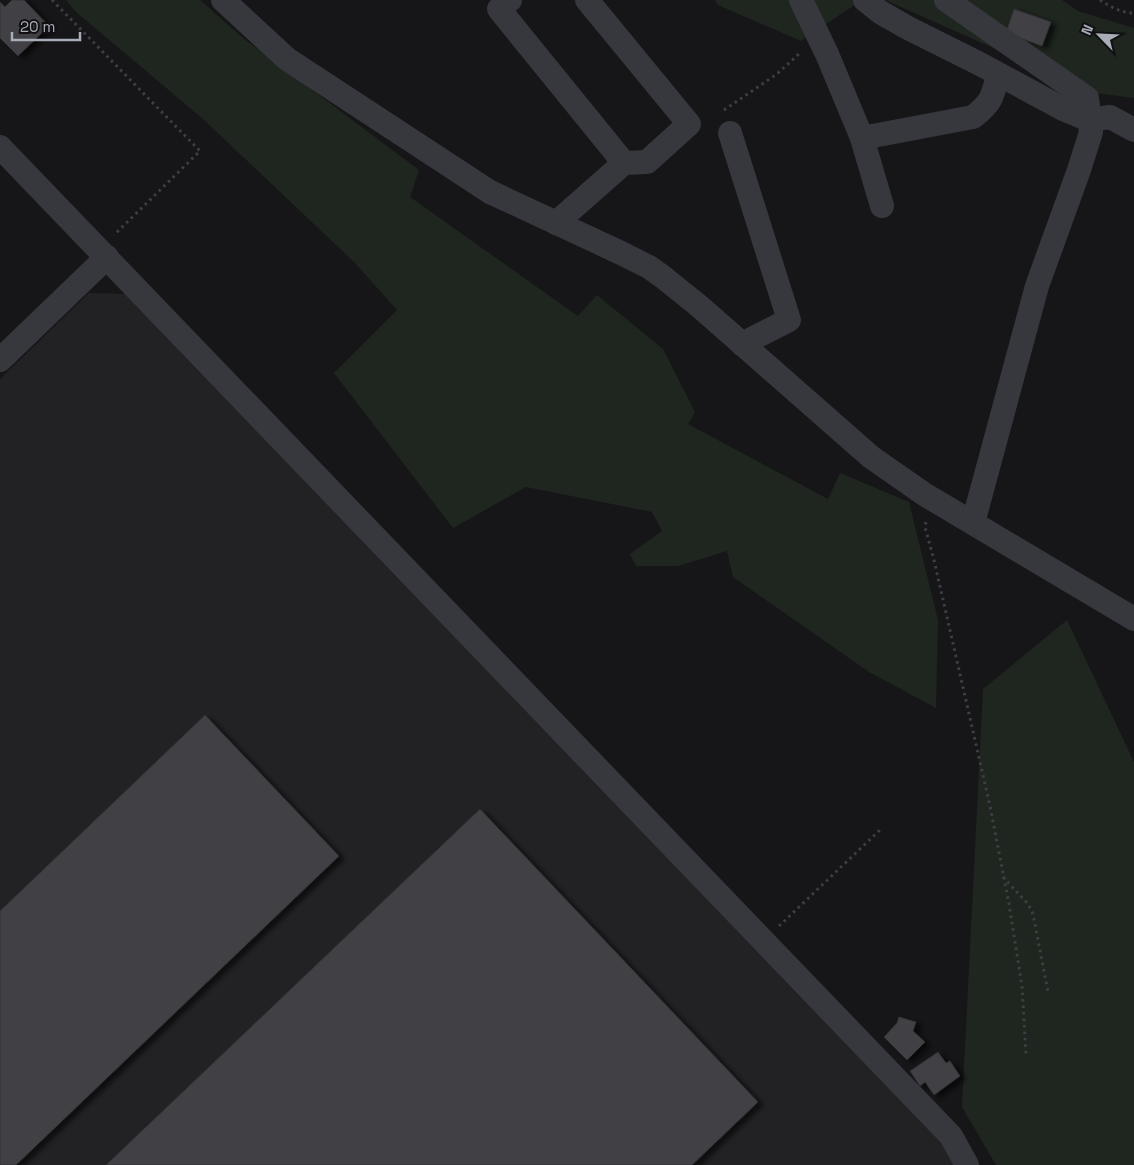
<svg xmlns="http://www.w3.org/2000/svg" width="1134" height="1165" viewBox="0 0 1134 1165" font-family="'Space Grotesk',sans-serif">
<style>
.built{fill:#222225}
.green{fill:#1e261f}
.building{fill:#404145;stroke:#303034;filter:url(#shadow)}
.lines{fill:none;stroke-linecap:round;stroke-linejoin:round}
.path{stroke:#3d3f44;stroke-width:3;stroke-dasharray:2.5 4;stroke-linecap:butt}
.minor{stroke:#37383d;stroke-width:24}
</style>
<defs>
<filter id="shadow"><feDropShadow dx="5.5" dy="3" stdDeviation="2.5" flood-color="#0009"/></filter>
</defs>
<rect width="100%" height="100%" fill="#161618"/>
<polygon class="built" points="89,293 129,294 945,1141 959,1165 0,1165 0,379"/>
<g class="green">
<polygon points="66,0 200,0 243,38 419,170 410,197 578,316 597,295 663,349 695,412 688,424 828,499 840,473 909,502 938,620 936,708 869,672 733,577 727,551 678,566 636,566 630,554 662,531 652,512 526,487 453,528 334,373 397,310 355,263 203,119 76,12"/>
<polygon points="715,0 862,0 801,41 718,5"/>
<polygon points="885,0 1062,0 1078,11 1134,28 1134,98 1095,93"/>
<polygon points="1067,620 1134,762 1134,1165 996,1165 962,1107 983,689"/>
</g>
<g class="building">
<polygon points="12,0 24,0 49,26 18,56 0,38 0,2 5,7"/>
<polygon points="1014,9 1051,22 1042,46 1006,33"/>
<polygon points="205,715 339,856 16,1165 0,1165 0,911"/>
<polygon points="480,809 758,1102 692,1165 106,1165"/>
<polygon points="899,1017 916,1022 913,1031 925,1042 907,1060 884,1037 897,1023"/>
<polygon points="938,1052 946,1063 950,1061 960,1076 934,1095 925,1082 920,1086 910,1071"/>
</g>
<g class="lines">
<g class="path">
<polyline points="52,0 200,151 114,235"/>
<path d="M1100,0C1111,7 1121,13 1134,13"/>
<polyline points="724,110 777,74 801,52"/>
<polyline points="926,522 925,527 934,560 990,806 1009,904 1022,986 1026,1054"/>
<polyline points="1003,877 1028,904 1033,914 1048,992"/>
<polyline points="779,926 880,830"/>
</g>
<g class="minor">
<polyline points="223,0 287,59 490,192 621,253 649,267 663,277 699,306 871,457 924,494 1134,619"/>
<polyline points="510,0 499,9 624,163 556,223"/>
<polyline points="587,0 689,124 647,162 624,163"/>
<polyline points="801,0 827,54 862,138 882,206"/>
<polyline points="865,0 880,12 908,28 980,64 1063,109 1089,120 1110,117 1134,130"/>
<polyline points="946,0 1087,98 1091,132 1079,170 1037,286 973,523"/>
<polyline points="730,133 789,320 742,344"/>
<path d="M862,138L973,117C992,102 992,98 998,75"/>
<polyline points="0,147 951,1136 967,1165"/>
<polyline points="0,360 107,257"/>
</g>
</g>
<g transform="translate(1099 35) rotate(294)" stroke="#111113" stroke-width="4" paint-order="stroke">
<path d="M0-4L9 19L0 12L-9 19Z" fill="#a8adb8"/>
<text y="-8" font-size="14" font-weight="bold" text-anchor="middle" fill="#a8adb8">N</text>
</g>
<path d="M12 32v8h68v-8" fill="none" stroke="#a8adb8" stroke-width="2.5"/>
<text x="20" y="32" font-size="15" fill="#a8adb8" stroke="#111113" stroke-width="4" paint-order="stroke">20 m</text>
</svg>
